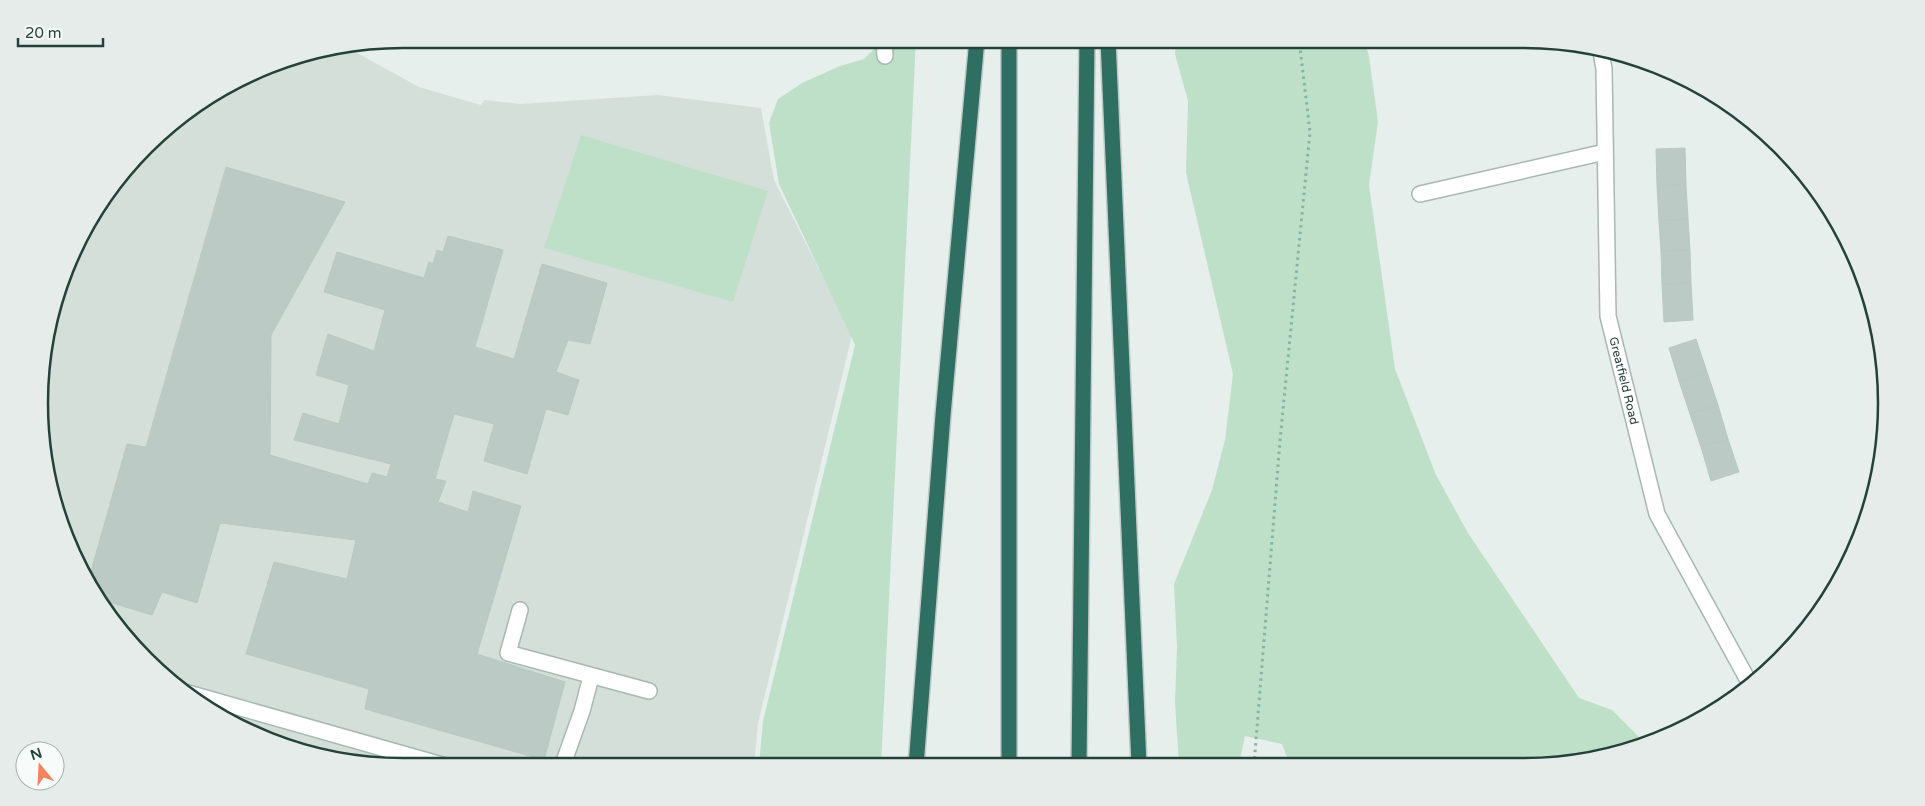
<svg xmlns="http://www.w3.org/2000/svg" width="1925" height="806" viewBox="0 0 1925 806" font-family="'Varela Round',sans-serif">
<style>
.built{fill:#d4dfda}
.green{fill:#bfe0c8}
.building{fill:#bbcac4;stroke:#b8c9c2}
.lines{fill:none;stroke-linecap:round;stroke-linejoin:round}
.service-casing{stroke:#a8b8b2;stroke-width:18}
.minor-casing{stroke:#a8b8b2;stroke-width:18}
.motorway-casing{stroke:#c2cac8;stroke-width:18}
.path{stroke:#86b3a5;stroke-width:3;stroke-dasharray:2.5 4;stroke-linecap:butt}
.service{stroke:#fff;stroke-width:15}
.minor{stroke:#fff;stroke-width:15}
.motorway{stroke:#2f6f62;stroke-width:15}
.labels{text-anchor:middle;stroke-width:4.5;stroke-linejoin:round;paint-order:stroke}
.street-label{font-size:12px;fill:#24423a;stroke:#f7fbf9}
.rim{fill:none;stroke:#24423a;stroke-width:2.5}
</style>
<rect width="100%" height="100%" fill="#e6efeb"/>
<polygon class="built" points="348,48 419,87 481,105 484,100 521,104 658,95 761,108 774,180 852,335 758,723 754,766 403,767 286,748 181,692 100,605 67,543 46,474 42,356 71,258 87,221 163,129 221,87 286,58"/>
<g class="green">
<polygon points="884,39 916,39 881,766 759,766 763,721 855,345 779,184 769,123 778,99 802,83 840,66 864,59"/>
<polygon points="1176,39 1364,39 1369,56 1378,122 1369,185 1395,369 1436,475 1468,533 1579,698 1612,710 1646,744 1570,764 1290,765 1282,744 1245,736 1239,765 1179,765 1175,702 1177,647 1174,584 1212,490 1225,440 1233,374 1186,173 1188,101 1175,54"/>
<polygon points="581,135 768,191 733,302 544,248"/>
<polygon points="262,733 342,757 286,748"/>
</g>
<g class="building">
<polygon points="1685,148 1686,185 1657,186 1656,149"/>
<polygon points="226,167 345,202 271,335 270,455 368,484 372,473 387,477 391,464 294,440 303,413 339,424 349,385 316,375 328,334 374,351 385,310 324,292 337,252 424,278 429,262 433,264 437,250 443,252 448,236 503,250 475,347 514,359 542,264 607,283 590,344 568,340 556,372 579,380 568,415 546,409 527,474 484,461 494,424 454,414 435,479 446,481 438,502 468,512 473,491 521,506 477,654 565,682 544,760 365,709 369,689 246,654 274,562 347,579 356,540 220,523 197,603 162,592 152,615 96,598 88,582 127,444 146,447"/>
<polygon points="1686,185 1688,219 1659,221 1657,186"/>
<polygon points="1688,219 1690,250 1661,251 1659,221"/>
<polygon points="1690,250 1691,283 1662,284 1661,251"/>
<polygon points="1691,283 1693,320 1664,322 1662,284"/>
<polygon points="1696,339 1707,372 1679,381 1669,348"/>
<polygon points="1707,372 1718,405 1690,414 1679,381"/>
<polygon points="1718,405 1728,439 1701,447 1690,414"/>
<polygon points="1728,439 1739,472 1711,481 1701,447"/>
</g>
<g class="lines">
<g class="service-casing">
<g id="service">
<polyline points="520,610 508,653 649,691"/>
<polyline points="181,691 449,767"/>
<polyline points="562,767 582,711 591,677"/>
</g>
</g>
<g class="minor-casing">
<g id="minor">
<polyline points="884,39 885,56"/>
<path id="s1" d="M1601,52L1604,69L1608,316L1657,514L1750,684"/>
<polyline points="1420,194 1605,152"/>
</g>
</g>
<g class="motorway-casing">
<g id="motorway">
<polyline points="1009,39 1009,766"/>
<polyline points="1108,39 1139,765"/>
<polyline points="1079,765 1087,39"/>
<polyline points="916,766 943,415 977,39"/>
</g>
</g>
<polyline class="path" points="1254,765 1280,441 1310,132 1299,39"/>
<use href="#service" class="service"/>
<use href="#minor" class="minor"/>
<use href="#motorway" class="motorway"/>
</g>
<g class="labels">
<g class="street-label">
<text dy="4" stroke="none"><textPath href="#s1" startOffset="331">Greatfield Road</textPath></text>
</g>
</g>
<path d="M0 0H1925V806H0ZM403 48H1523A355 355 0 0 1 1878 403V403A355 355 0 0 1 1523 758H403A355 355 0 0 1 48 403V403A355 355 0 0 1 403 48Z" fill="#e6ecea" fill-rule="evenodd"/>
<path class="rim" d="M403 48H1523A355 355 0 0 1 1878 403V403A355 355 0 0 1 1523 758H403A355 355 0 0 1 48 403V403A355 355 0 0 1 403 48Z"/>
<g transform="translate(40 766) rotate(342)"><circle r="24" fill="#f7fbf9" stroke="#a3b1ad"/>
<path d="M0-4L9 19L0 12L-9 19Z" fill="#f4845f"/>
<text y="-8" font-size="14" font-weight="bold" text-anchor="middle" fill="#24423a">N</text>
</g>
<path d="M18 38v8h85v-8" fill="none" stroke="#24423a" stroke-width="2.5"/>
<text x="25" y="38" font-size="15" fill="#24423a" stroke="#f7fbf9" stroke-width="4" paint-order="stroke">20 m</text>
</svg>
